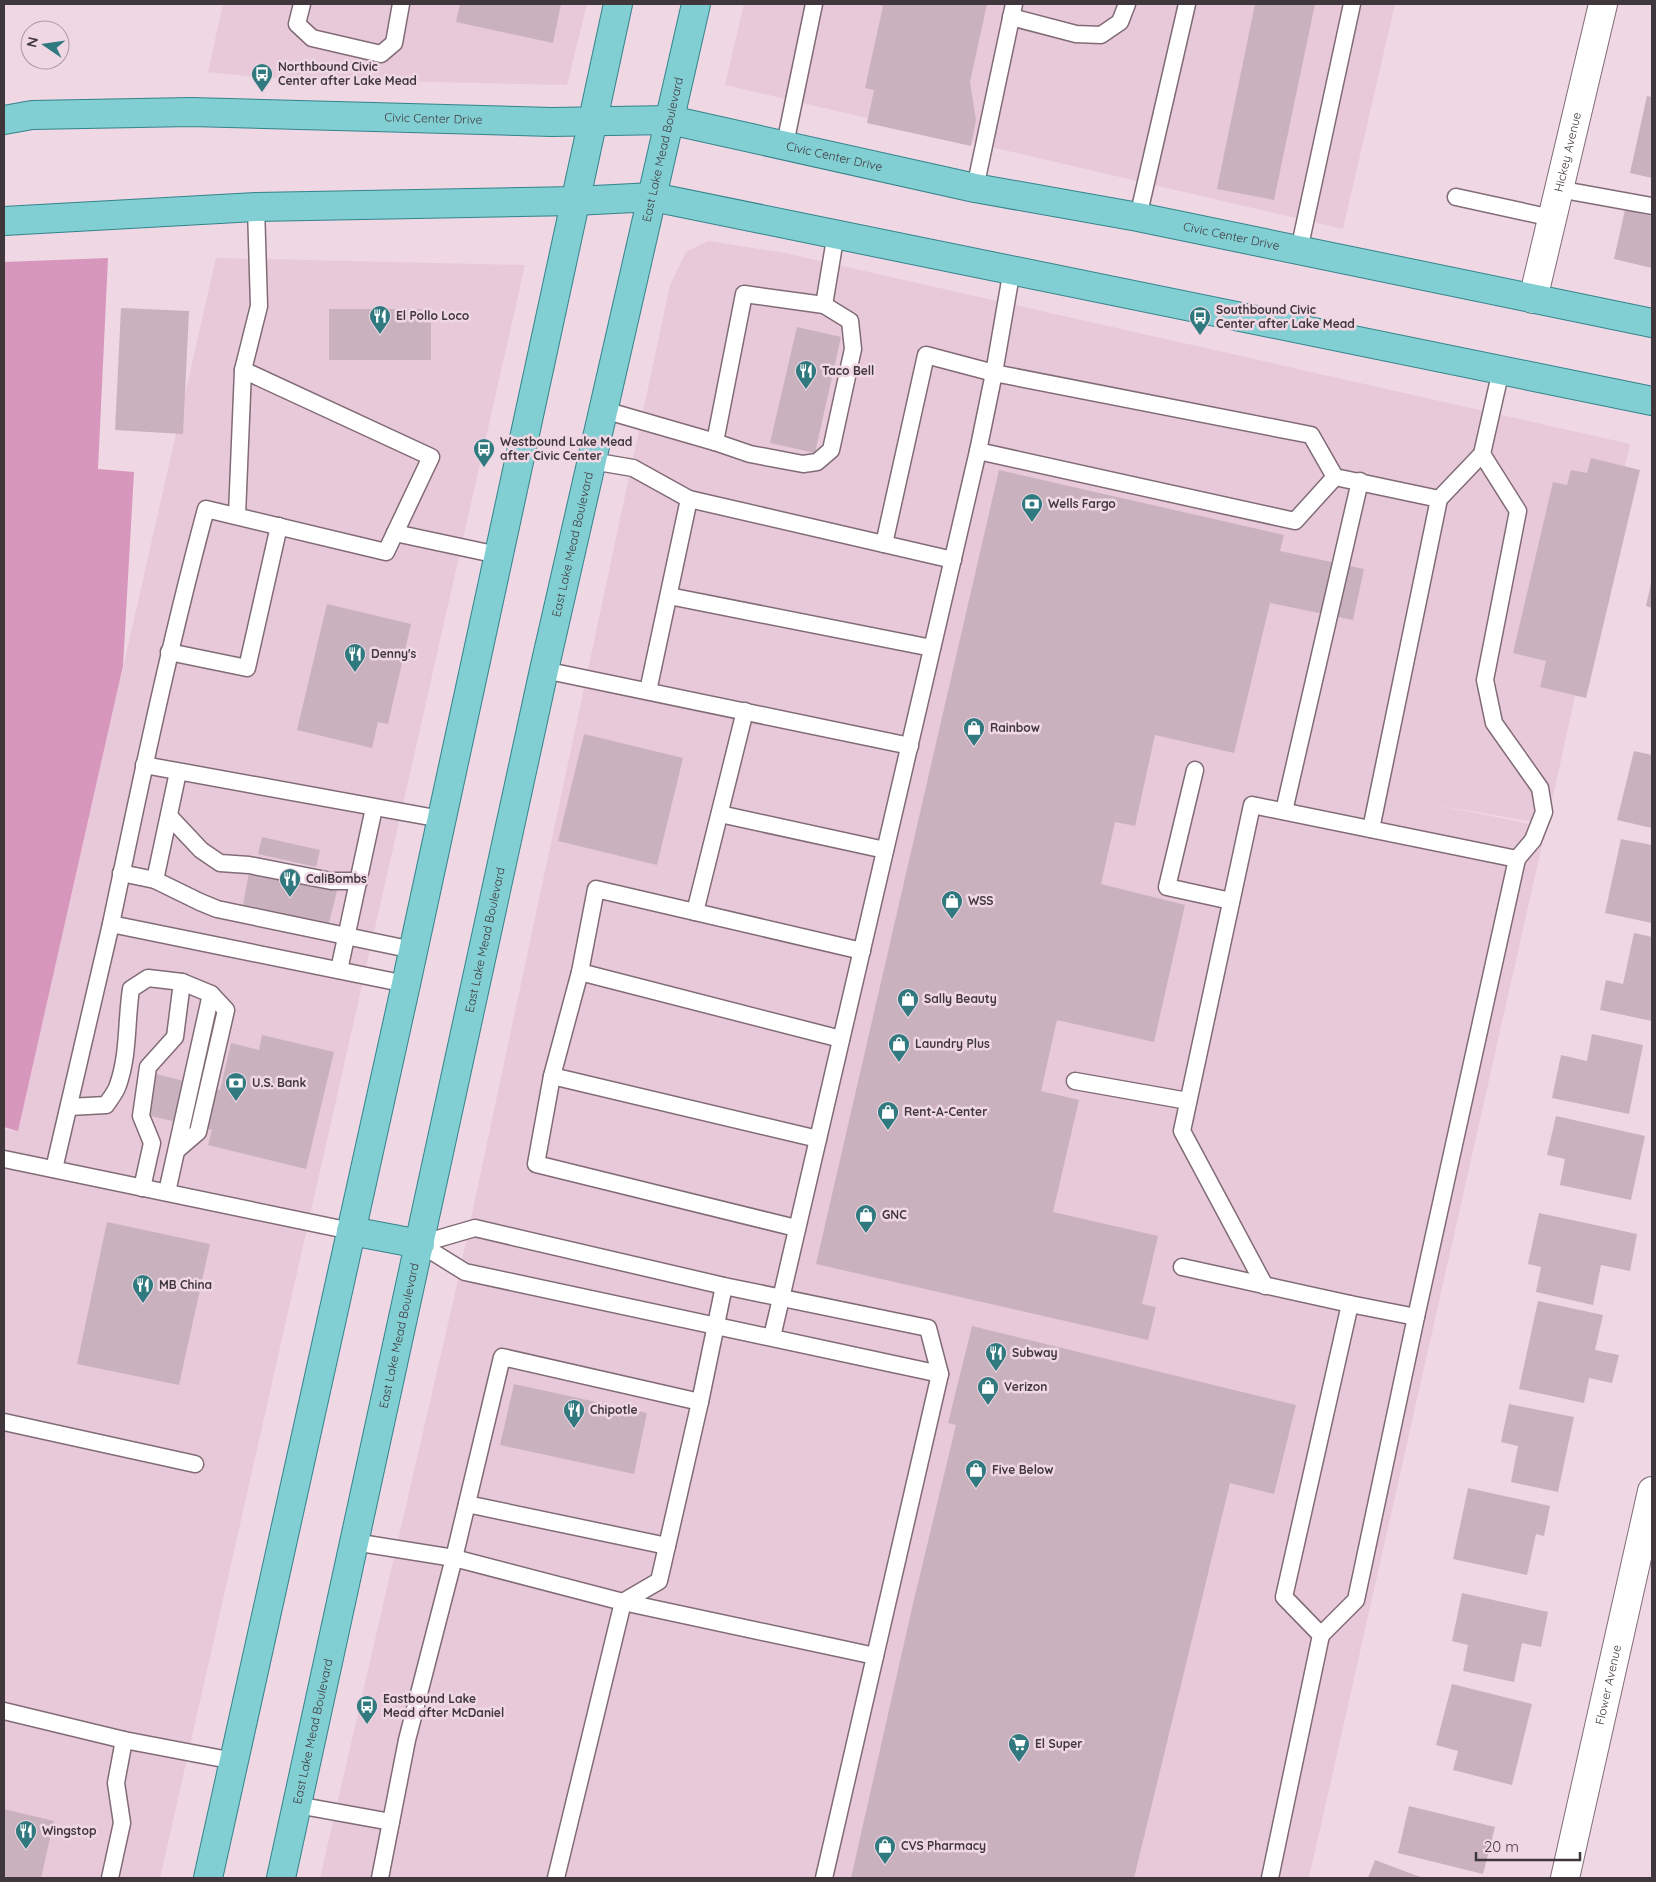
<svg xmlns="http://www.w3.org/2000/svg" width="1656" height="1882" viewBox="0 0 1656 1882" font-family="Quicksand,sans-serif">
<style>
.built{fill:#e8c9da}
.green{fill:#d796bc}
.building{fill:#c9b2be}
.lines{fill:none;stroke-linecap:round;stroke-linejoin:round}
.service-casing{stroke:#806b76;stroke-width:19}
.minor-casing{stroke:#806b76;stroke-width:30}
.primary-casing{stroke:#34848b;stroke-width:30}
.service{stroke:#fff;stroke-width:16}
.minor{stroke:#fff;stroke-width:28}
.primary{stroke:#81ced3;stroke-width:28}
.labels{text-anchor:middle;stroke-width:5;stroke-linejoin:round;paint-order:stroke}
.poi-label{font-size:12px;font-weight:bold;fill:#40373c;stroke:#efd7e4;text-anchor:start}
.street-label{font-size:12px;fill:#40373c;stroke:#efd7e4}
</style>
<rect width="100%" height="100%" fill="#efd7e4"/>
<g class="built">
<polygon points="223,4 587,4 567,85 266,78 208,72"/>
<polygon points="744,4 1395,4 1343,229 725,85"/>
<polygon points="708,241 785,253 1630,444 1547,824 1430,804 1546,827 1309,1878 320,1878 454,1298 670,285 686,252"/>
<polygon points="216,258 525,265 160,1878 4,1878 4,1129 18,1130"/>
</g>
<polygon class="green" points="108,258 98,469 134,472 123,666 18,1131 4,1127 4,262"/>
<g class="building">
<polygon points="460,4 561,4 553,43 456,22"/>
<polygon points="878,4 987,4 970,82 976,120 971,146 867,123 874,90 865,88 883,6"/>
<polygon points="1255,4 1315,4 1274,200 1217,189"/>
<polygon points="1647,96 1652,97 1652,178 1630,173"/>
<polygon points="1625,210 1652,216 1652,268 1614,259"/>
<polygon points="121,308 189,311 183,434 115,430"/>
<rect x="329" y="309" width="102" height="51"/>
<polygon points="797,327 841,337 815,453 770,443"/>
<polygon points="1591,458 1640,470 1586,698 1540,687 1546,661 1513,653 1553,482 1567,485 1571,470 1587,473"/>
<polygon points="999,470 1284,535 1280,551 1364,569 1353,620 1270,603 1234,753 1155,735 1135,826 1115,822 1101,884 1185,905 1154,1042 1057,1020 1041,1091 1079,1100 1053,1212 1158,1236 1142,1304 1156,1307 1148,1340 816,1264"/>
<polygon points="1651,583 1652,583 1652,608 1646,606"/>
<polygon points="327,604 411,624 388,724 378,722 372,748 297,730"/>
<polygon points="584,734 683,758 657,865 558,841"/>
<polygon points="1634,751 1652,755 1652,828 1617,820"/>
<polygon points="262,837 320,850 316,867 258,854"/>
<polygon points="1621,839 1652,845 1652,923 1605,913"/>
<polygon points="249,872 337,891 329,923 243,905"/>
<polygon points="1634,933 1652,937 1652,1021 1600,1010 1606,980 1623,984"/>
<polygon points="1592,1034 1643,1045 1629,1114 1552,1098 1561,1055 1587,1061"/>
<polygon points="262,1035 334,1052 306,1169 208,1145 212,1130 146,1115 156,1074 220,1090 231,1043 259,1050"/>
<polygon points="1556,1116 1645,1136 1631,1200 1560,1185 1565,1159 1547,1155"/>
<polygon points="1539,1213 1637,1234 1630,1271 1601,1265 1593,1305 1536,1292 1541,1267 1528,1264"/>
<polygon points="107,1222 210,1244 179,1385 77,1364"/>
<polygon points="1538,1301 1603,1315 1595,1350 1619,1355 1612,1383 1589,1378 1584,1403 1519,1389"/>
<polygon points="972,1326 1296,1405 1274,1494 1230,1483 1134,1878 851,1878 912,1608 956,1425 948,1423"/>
<polygon points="514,1384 647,1413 634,1474 500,1445"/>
<polygon points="1509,1404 1574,1417 1558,1492 1511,1482 1518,1446 1501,1442"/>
<polygon points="1468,1488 1550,1506 1544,1536 1536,1534 1527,1575 1453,1559"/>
<polygon points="1462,1593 1548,1612 1541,1647 1522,1643 1514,1682 1463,1671 1468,1645 1452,1641"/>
<polygon points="1452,1684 1532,1704 1512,1785 1453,1770 1458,1751 1436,1745"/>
<polygon points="1409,1806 1495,1827 1483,1874 1398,1853"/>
<polygon points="4,1809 54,1821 41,1878 4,1878"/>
<polygon points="1375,1860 1423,1878 1368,1878"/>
</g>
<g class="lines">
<g class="service-casing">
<g id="service">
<polyline points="302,4 297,24 312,38 381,54 394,43 401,4"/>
<polyline points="1011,17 1076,34 1101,35 1120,22 1127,4"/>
<polyline points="785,144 814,4"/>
<polyline points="975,188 1014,4"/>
<polyline points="1558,189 1652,206"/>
<polyline points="1456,197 1552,218"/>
<polyline points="1138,217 1187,4"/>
<polyline points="1299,250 1352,4"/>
<polyline points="604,410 715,442 744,294 824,305 836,233"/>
<polyline points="715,442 750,454 803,464 817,462 831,450 853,349 850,321 824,305"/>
<polyline points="1482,454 1518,511 1485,680 1494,723 1540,788 1544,812 1533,840 1517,859"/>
<polyline points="592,461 633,468 689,499"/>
<polyline points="1335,477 1295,521 978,451 994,373 1311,435 1335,477 1439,499"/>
<polyline points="237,515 243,370 259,306 256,207"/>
<polyline points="395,533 498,555"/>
<polyline points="884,544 926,355 994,373 1012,269"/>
<polyline points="669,596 932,648"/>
<polyline points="169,652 247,668 279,526"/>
<polyline points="544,670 910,746"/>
<polyline points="648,691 689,499 953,560"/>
<polyline points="745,711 695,912 862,951"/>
<polyline points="144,765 441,819"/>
<polyline points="1195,770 1167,887 1231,901"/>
<polyline points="1284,811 1360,481"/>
<polyline points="720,814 885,850"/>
<polyline points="169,816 201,850 220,863 249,865 331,881 359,881"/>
<polyline points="1371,829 1439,499 1482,454 1501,370"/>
<polyline points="121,873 155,880 200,902 217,909 413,950"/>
<polyline points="155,880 178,772"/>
<polyline points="695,912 596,889 580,972 552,1076 536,1164 796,1228"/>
<path d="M111,924C140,785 169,646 206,509L386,552L431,457L243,370"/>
<polyline points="339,970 374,808"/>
<polyline points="580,972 841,1039"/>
<polyline points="552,1076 818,1139"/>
<polyline points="1075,1081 1188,1101"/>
<path d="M69,1107L106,1105C110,1099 116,1092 118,1085C129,1054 126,1021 131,989L148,978L182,982L175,1037L148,1067L141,1116L152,1143L142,1188"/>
<polyline points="177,1150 198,1132 226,1010 211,994"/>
<polyline points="4,1159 351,1231"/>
<polyline points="54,1169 111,924 406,984"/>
<polyline points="167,1192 211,994 182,982"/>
<polyline points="420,1244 475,1228 724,1286 928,1328 940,1374 824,1878"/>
<polyline points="420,1244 465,1272 940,1374"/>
<polyline points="1182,1267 1350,1304 1284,1597 1321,1635 1270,1878"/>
<polyline points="1265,1286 1182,1131 1252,805 1517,859 1416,1317"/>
<polyline points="772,1337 978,451"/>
<polyline points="700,1402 724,1286"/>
<polyline points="4,1422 195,1464"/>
<polyline points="467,1504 667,1546"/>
<polyline points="354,1542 454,1558 623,1602 556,1878"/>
<polyline points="1321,1635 1356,1600 1416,1317 1350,1304"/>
<polyline points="4,1711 124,1740 116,1783 122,1823 110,1878"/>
<polyline points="124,1740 234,1761"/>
<polyline points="297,1805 391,1822"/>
<polyline points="380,1878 407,1740 454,1558 502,1357 700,1402 659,1581 623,1602 875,1656"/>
</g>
</g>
<g class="minor-casing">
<g id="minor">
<path id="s1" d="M1533,299L1603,4"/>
<path id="s2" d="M1565,1878L1652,1491"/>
</g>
</g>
<g class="primary-casing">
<g id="primary">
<path id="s3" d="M4,120L32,115L191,112L552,122L670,120L975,188L1138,217L1652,323"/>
<polyline points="4,221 256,207 575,201 653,197 1652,401"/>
<polyline points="351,1231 420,1244"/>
<polyline points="208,1878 406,984 618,4"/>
<path id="s4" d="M281,1878L544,670L696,4"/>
</g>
</g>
<use href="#service" class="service"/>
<use href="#minor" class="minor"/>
<use href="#primary" class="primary"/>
</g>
<defs>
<g id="bus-pin" transform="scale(1.125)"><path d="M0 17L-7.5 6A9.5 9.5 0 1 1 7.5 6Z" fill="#30797f" stroke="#efd7e4"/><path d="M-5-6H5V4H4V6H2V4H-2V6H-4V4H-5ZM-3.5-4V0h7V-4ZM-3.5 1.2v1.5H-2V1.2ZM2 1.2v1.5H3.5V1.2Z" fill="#fff"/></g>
<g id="restaurant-pin" transform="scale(1.125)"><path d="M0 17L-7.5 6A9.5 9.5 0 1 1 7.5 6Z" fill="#30797f" stroke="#efd7e4"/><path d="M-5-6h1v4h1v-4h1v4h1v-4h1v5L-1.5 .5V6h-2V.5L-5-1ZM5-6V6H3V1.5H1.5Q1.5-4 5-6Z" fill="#fff"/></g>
<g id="bank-pin" transform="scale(1.125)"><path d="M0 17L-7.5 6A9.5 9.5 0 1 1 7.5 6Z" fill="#30797f" stroke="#efd7e4"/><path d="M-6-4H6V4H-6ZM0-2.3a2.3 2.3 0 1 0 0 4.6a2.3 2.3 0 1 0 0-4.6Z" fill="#fff"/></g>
<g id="shop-pin" transform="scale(1.125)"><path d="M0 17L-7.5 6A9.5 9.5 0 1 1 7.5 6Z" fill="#30797f" stroke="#efd7e4"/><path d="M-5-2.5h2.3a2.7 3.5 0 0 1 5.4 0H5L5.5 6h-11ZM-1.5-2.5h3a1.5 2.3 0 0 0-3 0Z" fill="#fff"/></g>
<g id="supermarket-pin" transform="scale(1.125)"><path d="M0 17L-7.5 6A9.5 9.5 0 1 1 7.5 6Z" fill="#30797f" stroke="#efd7e4"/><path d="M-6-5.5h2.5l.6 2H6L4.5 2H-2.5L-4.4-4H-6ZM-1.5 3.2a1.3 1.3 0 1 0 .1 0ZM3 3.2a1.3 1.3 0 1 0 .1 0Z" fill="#fff"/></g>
</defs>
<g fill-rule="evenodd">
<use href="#bus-pin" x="262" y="74"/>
<use href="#restaurant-pin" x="380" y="316"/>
<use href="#bus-pin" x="1200" y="317"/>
<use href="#restaurant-pin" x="806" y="371"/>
<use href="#bus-pin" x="484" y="449"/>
<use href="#bank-pin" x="1032" y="504"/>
<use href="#restaurant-pin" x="355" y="654"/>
<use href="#shop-pin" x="974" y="728"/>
<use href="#restaurant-pin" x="290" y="879"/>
<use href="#shop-pin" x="952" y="901"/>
<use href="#shop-pin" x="908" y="999"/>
<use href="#shop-pin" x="899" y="1044"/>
<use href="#bank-pin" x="236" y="1083"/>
<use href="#shop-pin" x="888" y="1112"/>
<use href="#shop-pin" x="866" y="1215"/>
<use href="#restaurant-pin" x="143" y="1285"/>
<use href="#restaurant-pin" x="996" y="1353"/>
<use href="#shop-pin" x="988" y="1387"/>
<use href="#restaurant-pin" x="574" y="1410"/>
<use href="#shop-pin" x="976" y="1470"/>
<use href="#bus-pin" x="367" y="1706"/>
<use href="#supermarket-pin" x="1019" y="1744"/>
<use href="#restaurant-pin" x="26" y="1831"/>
<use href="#shop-pin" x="885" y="1846"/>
</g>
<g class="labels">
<g class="poi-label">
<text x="278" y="71">Northbound Civic<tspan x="278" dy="14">Center after Lake Mead</tspan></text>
<text x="1216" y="314">Southbound Civic<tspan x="1216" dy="14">Center after Lake Mead</tspan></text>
<text x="396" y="320">El Pollo Loco</text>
<text x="822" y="375">Taco Bell</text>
<text x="500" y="446">Westbound Lake Mead<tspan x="500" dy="14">after Civic Center</tspan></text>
<text x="1048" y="508">Wells Fargo</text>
<text x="371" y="658">Denny's</text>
<text x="990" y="732">Rainbow</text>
<text x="306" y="883">CaliBombs</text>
<text x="968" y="905">WSS</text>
<text x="924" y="1003">Sally Beauty</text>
<text x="915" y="1048">Laundry Plus</text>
<text x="252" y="1087">U.S. Bank</text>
<text x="904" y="1116">Rent-A-Center</text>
<text x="882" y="1219">GNC</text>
<text x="159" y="1289">MB China</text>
<text x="1012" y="1357">Subway</text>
<text x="1004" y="1391">Verizon</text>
<text x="590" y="1414">Chipotle</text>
<text x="992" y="1474">Five Below</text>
<text x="383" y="1703">Eastbound Lake<tspan x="383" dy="14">Mead after McDaniel</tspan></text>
<text x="1035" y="1748">El Super</text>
<text x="42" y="1835">Wingstop</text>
<text x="901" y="1850">CVS Pharmacy</text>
</g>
<g class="street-label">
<text dy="4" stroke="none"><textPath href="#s3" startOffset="430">Civic Center Drive</textPath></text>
<text dy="4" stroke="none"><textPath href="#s4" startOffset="1770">East Lake Mead Boulevard</textPath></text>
<text dy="4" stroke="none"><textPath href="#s1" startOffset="151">Hickey Avenue</textPath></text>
<text dy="4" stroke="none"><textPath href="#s3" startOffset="835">Civic Center Drive</textPath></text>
<text dy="4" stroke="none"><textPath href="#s3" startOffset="1240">Civic Center Drive</textPath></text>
<text dy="4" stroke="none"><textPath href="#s4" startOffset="1365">East Lake Mead Boulevard</textPath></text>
<text dy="4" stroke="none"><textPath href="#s4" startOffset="960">East Lake Mead Boulevard</textPath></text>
<text dy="4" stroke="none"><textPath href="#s4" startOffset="555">East Lake Mead Boulevard</textPath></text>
<text dy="4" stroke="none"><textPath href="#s2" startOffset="198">Flower Avenue</textPath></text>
<text dy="4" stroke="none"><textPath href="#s4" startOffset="150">East Lake Mead Boulevard</textPath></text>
</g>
</g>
<rect width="1656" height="1882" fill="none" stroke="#40373c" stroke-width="10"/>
<g transform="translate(45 45) rotate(283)"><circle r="24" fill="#efd7e4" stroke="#a997a1"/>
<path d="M0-4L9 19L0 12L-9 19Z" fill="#30797f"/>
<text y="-8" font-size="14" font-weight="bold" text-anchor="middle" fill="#40373c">N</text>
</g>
<path d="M1476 1852v8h104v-8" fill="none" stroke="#40373c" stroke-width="2.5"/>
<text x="1484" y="1852" font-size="15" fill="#40373c" stroke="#efd7e4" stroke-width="4" paint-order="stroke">20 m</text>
</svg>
